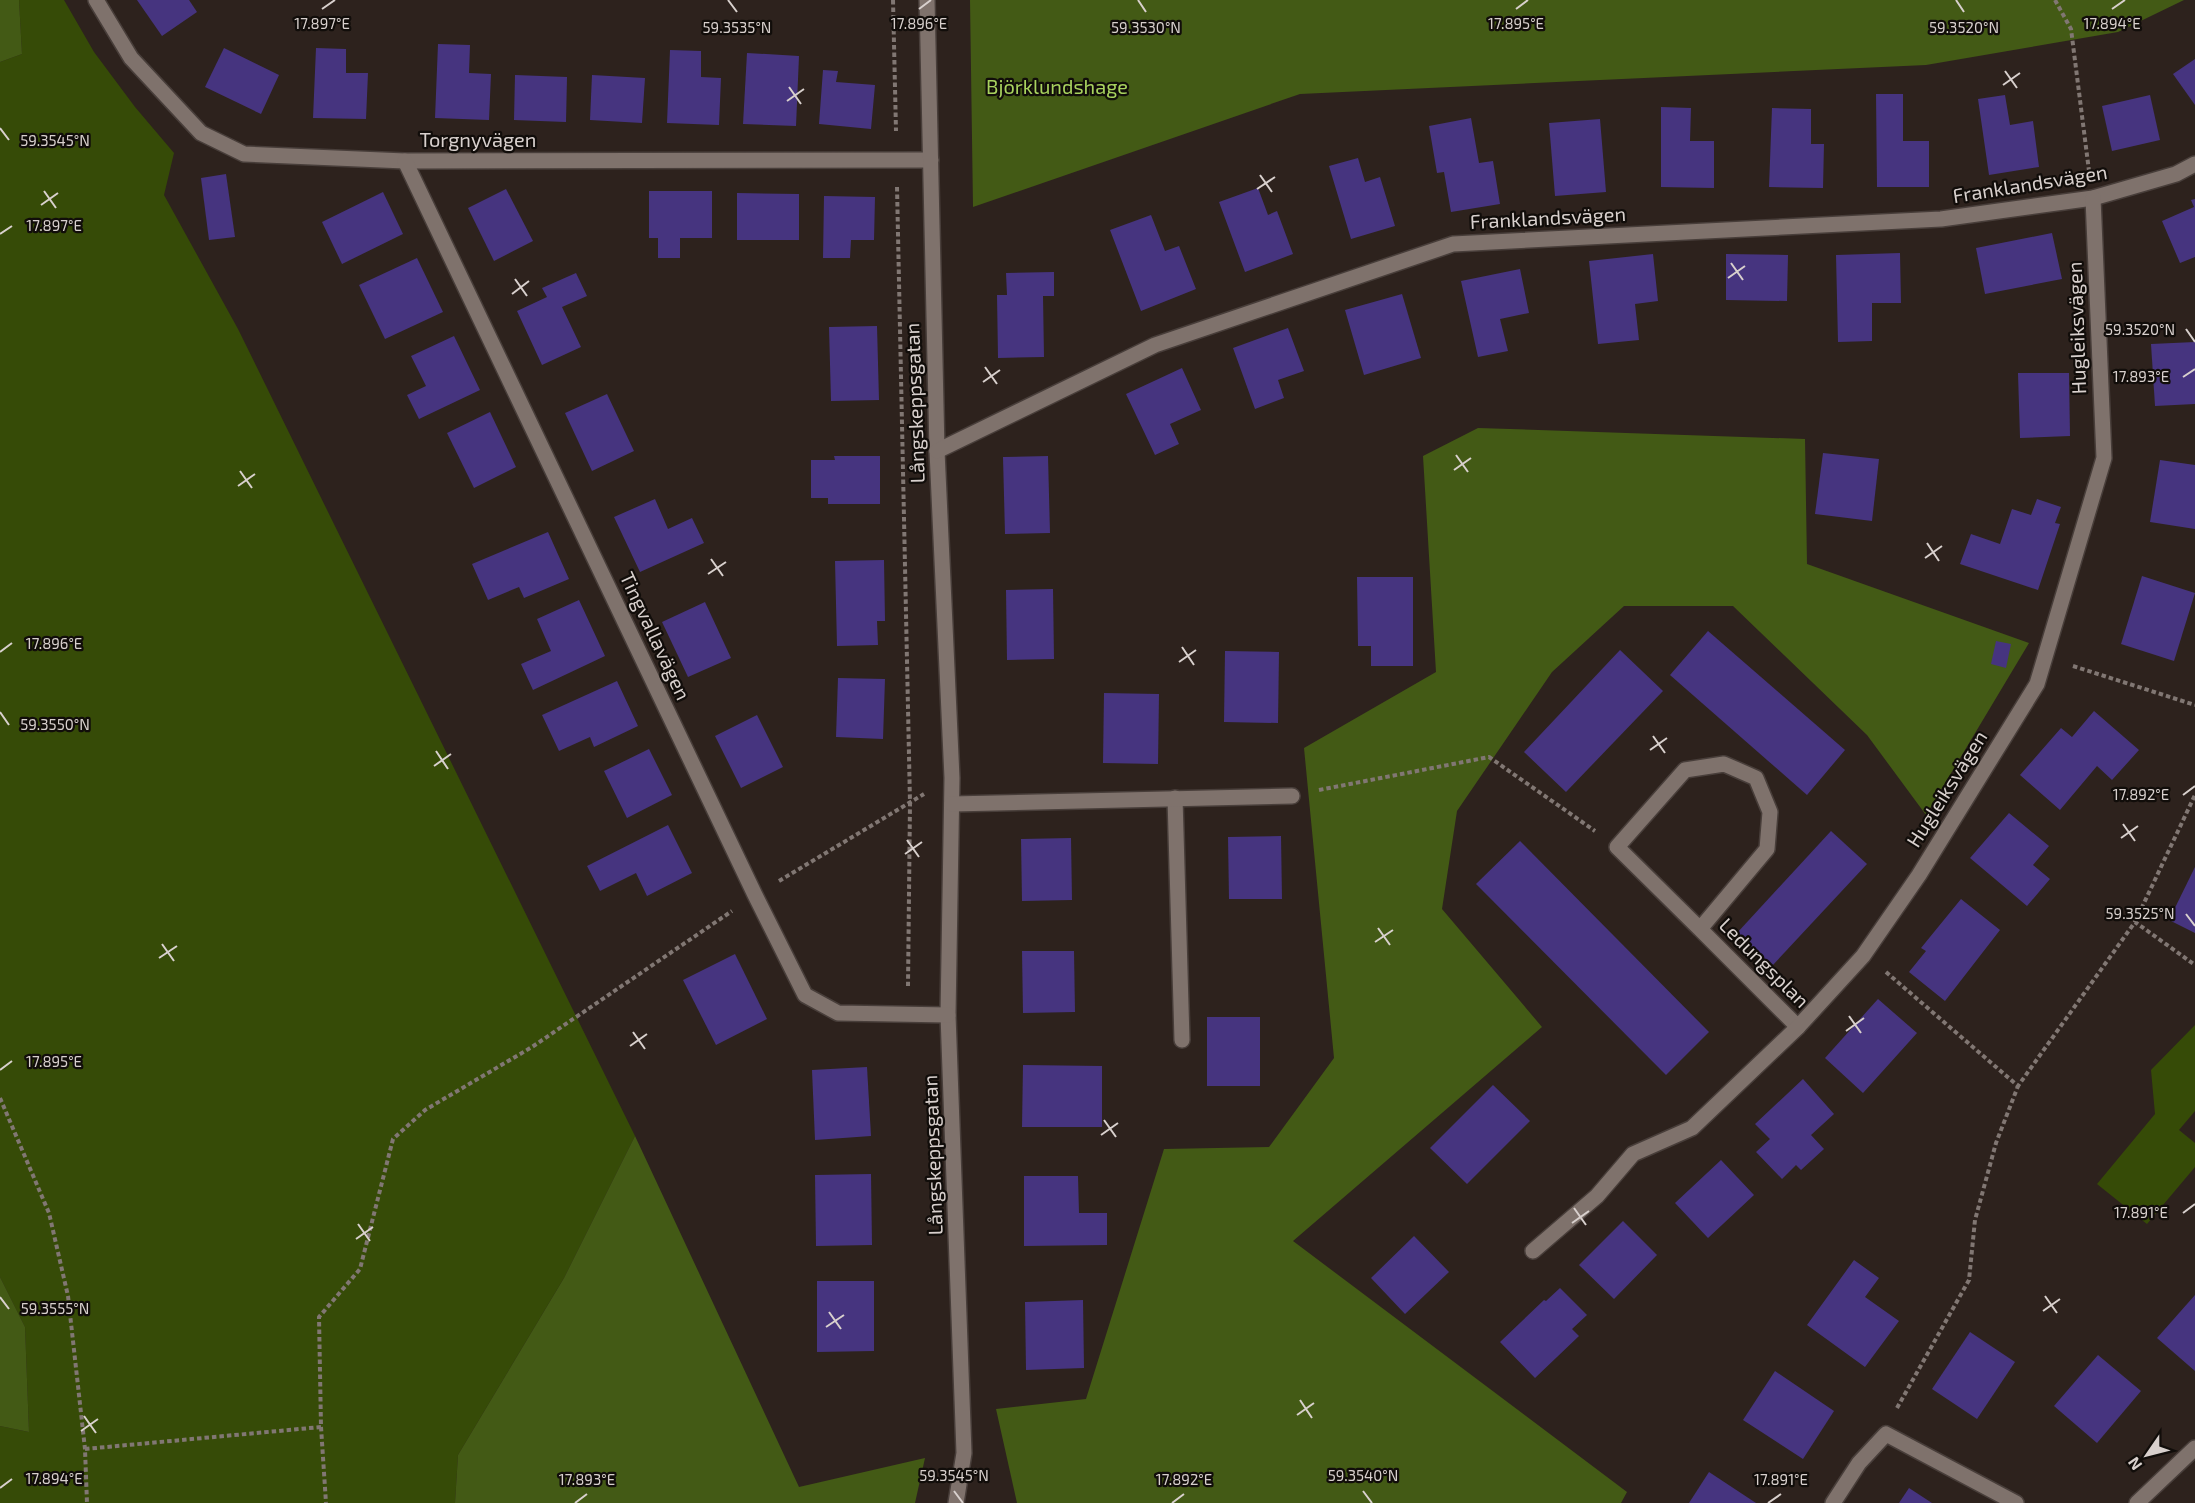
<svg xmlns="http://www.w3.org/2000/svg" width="2195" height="1503" viewBox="0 0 2195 1503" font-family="'Exo 2',sans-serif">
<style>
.green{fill:#364b07}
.forest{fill:#435a15}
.building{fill:#46347f}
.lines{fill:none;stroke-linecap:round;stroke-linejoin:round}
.service-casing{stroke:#483e3a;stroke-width:18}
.minor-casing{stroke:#483e3a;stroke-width:18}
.path{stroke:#817773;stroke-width:4;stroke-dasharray:4.5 3;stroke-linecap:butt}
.service{stroke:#7f726c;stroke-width:15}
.minor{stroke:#7f726c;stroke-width:15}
.ticks{fill:none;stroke:#d8d0cd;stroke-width:2}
.labels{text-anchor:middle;stroke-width:4.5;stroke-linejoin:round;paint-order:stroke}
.park-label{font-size:20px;fill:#a9d35f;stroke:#110d0a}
.street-label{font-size:20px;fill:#d8d0cd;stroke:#110d0a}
.ticks-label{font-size:15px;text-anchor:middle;fill:#d8d0cd;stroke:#110d0a;stroke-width:4.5;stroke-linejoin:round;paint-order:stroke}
</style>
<rect width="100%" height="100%" fill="#2d221d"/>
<g class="green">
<polygon points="19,0 64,0 94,52 135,107 174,153 164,195 238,329 635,1136 564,1278 458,1455 455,1503 0,1503 0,1426 29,1432 25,1327 0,1277 0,62 22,54"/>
<polygon points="2195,1025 2195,1111 2179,1130 2195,1143 2195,1167 2147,1224 2097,1184 2155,1114 2151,1070"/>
</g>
<g class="forest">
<polygon points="0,0 19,0 22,54 0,62"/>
<polygon points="970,0 2184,0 2118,32 1926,65 1300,94 973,207"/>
<polygon points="1478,428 1805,439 1807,564 2029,643 1926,815 1867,735 1733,606 1624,606 1552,672 1457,811 1442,909 1542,1027 1293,1241 1627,1492 1621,1503 1017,1503 996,1409 1086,1399 1164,1149 1269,1147 1334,1058 1304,748 1436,672 1423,456"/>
<polygon points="635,1136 799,1487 925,1458 915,1503 455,1503 458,1455 564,1278"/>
<polygon points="0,1277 25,1327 29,1432 0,1426"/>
</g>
<g class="building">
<polygon points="137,0 189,0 197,12 162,36"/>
<polygon points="438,44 470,45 469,73 491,74 489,120 435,118"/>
<polygon points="224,48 279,75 261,114 205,87"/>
<polygon points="316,48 346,49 346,73 368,73 366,119 313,118"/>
<polygon points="670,50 701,51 701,77 721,78 719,125 667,123"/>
<polygon points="747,53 799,56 796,126 743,124"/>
<polygon points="2195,59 2195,105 2173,74"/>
<polygon points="823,70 838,71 836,82 875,85 871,129 819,124"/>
<polygon points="515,75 567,77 566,122 514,120"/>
<polygon points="592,75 645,78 642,123 590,120"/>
<polygon points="1876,94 1903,94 1903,141 1929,141 1929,187 1877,187"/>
<polygon points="2005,95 2010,125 2033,121 2039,167 1989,175 1978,99"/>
<polygon points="2150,95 2160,140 2112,151 2102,106"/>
<polygon points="1661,107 1691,108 1690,141 1714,141 1714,188 1661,187"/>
<polygon points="1772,108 1811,109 1811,144 1824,144 1823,188 1769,187"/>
<polygon points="1471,118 1479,163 1493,161 1500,204 1451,212 1444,172 1437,173 1429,126"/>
<polygon points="1600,119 1606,192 1555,196 1549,123"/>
<polygon points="1358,158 1365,182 1380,177 1395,226 1351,239 1329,166"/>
<polygon points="226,174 235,237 209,240 201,178"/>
<polygon points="1258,188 1268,215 1277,211 1293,254 1245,272 1219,202"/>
<polygon points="506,189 533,241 494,261 468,208"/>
<polygon points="649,191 712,191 712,238 680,238 680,258 658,258 658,238 649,238"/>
<polygon points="383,192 403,234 342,264 322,222"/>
<polygon points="737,193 799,194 799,240 737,240"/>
<polygon points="824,196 875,197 874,240 851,240 850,258 823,258"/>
<polygon points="2195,199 2195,257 2180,263 2162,221 2194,207 2191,200"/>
<polygon points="1151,215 1165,251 1179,246 1196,289 1141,311 1110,230"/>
<polygon points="2052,233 2062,279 1985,294 1976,248"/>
<polygon points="1900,253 1901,303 1872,303 1872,341 1838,342 1836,255"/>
<polygon points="1653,254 1658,301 1635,304 1639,340 1598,344 1589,261"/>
<polygon points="1726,254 1788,255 1787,301 1726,300"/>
<polygon points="417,258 443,312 385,339 359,285"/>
<polygon points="1520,269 1529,313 1500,319 1508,351 1478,357 1461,281"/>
<polygon points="1054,272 1054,296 1043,296 1044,357 998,358 997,295 1007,295 1006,273"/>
<polygon points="576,273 587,296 562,307 581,347 542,365 517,311 547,297 542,288"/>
<polygon points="1402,294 1421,358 1364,375 1345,310"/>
<polygon points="877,326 879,400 831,401 829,327"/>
<polygon points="1288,328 1304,371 1278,380 1284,398 1255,409 1233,348"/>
<polygon points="454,336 480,390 419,419 407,395 426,386 411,356"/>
<polygon points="2195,342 2195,404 2155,406 2151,344"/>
<polygon points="1182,368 1201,410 1170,424 1179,444 1155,455 1126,394"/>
<polygon points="2018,373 2069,373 2070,436 2020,438"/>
<polygon points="607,394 634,451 592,471 565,413"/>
<polygon points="490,412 516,467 474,488 447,433"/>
<polygon points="1823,453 1879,459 1872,521 1815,514"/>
<polygon points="834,456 880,456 880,504 828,504 828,498 811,498 811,460 835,460"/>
<polygon points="1048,456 1050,533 1005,534 1003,457"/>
<polygon points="2160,460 2195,465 2195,529 2150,522"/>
<polygon points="655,499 668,529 692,518 704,543 640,572 614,517"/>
<polygon points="2037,499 2061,507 2055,523 2060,524 2038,590 1960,564 1971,534 2000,544 2012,509 2031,515"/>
<polygon points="548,532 569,579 524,598 519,587 488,600 472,564"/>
<polygon points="884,560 885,621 877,621 878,645 837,646 835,561"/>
<polygon points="2142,576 2195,593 2174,661 2121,644"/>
<polygon points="1357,577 1413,577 1413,666 1371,666 1371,646 1358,646"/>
<polygon points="1053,589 1054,659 1007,660 1006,590"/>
<polygon points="579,600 605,656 533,690 521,664 551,651 537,619"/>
<polygon points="705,602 731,658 688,677 662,622"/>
<polygon points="1708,631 1845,750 1807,795 1670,675"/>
<polygon points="1996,641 2011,644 2006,668 1991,664"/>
<polygon points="1620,650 1663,691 1566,792 1524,752"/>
<polygon points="1225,651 1279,652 1278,723 1224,722"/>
<polygon points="838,678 885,679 883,739 836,737"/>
<polygon points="617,681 638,726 594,747 590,737 559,751 542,715"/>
<polygon points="1104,693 1159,694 1158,764 1103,763"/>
<polygon points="2094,711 2139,750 2112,780 2097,766 2060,810 2020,775 2061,728 2072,737"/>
<polygon points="757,715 783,767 741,788 715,736"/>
<polygon points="649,749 672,795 627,818 604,771"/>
<polygon points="2009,813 2049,846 2033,865 2050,879 2027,906 1970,858"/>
<polygon points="668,825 692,873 647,896 636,873 600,891 587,866"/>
<polygon points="1831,831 1867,864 1772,966 1737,933"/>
<polygon points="1281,836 1282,899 1229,899 1228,837"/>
<polygon points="1071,838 1072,900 1022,901 1021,839"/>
<polygon points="1520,841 1709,1032 1666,1075 1476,884"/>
<polygon points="2195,867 2195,933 2169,920"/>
<polygon points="1961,899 2000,930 1945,1001 1909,972 1926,951 1921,948"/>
<polygon points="1022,951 1074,951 1075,1012 1023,1013"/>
<polygon points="735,954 767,1019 716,1045 683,980"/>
<polygon points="1878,999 1917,1033 1863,1093 1825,1058"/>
<rect x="1207" y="1017" width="53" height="69"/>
<polygon points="1023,1065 1102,1066 1102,1127 1022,1127"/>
<polygon points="867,1067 871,1136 815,1140 812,1070"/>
<polygon points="1803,1079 1834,1114 1811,1135 1824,1149 1801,1170 1796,1165 1782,1179 1756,1152 1770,1139 1755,1124"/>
<polygon points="1493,1085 1530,1121 1467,1184 1430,1148"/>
<polygon points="1721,1160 1754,1195 1708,1238 1675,1203"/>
<polygon points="871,1174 872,1245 816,1246 815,1175"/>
<polygon points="1024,1176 1078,1176 1079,1213 1107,1213 1107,1245 1024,1246"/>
<polygon points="1623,1221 1657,1255 1614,1299 1579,1265"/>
<polygon points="1414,1236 1449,1272 1405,1314 1371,1278"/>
<polygon points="1854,1260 1879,1278 1865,1297 1899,1321 1865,1367 1807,1325"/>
<polygon points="817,1281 874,1281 874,1351 817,1352"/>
<polygon points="1560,1288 1587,1315 1572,1329 1579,1336 1535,1378 1500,1342 1544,1300 1546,1301"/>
<polygon points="2195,1295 2195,1371 2157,1338"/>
<polygon points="1083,1300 1084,1368 1026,1370 1025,1302"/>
<polygon points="1970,1332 2015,1362 1977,1419 1932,1389"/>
<polygon points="2098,1355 2141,1391 2097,1443 2054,1406"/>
<polygon points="1775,1371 1834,1411 1803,1459 1743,1420"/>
<polygon points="1709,1472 1756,1503 1689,1503"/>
<polygon points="1909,1488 1932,1503 1899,1503"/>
</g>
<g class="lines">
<g class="service-casing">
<polyline id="service" points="1175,798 1182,1040"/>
</g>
<g class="minor-casing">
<g id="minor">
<polyline points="96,0 131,58 201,133 244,154 405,161 931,160"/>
<polyline points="927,0 937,451 952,778 948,1015 964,1453 956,1503"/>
<polyline points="405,161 755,895 805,995 838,1013 948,1015"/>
<polyline points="937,451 1155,345 1453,244 1941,219 2093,198 2176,174 2195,164"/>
<polyline points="952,804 1292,796"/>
<polyline points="1700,929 1617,847 1685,770 1724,764 1756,778 1770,812 1767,849 1700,929 1798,1027"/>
<polyline points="1533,1251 1597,1196 1633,1154 1692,1128 1798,1027 1863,956 1919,875 2037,684 2104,458 2093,198"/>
<polyline points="1833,1503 1859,1463 1886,1434 2016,1503"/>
<polyline points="2137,1503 2195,1448"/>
</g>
</g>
<g class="path">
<polyline points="893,0 896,131"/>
<polyline points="2055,0 2071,29 2089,171"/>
<polyline points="897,187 910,803 908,986"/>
<polyline points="2073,666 2195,705"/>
<polyline points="1319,790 1489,757 1595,831"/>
<polyline points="779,881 924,794"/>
<polyline points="2135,922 2195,795"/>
<polyline points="1886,972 2018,1086 2135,922 2195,965"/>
<polyline points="0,1098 49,1213 68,1296 85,1449 87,1503"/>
<polyline points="1897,1408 1969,1280 1975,1220 1996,1143 2018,1086"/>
<polyline points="321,1427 326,1503"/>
<polyline points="85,1449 321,1427 319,1317 360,1269 393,1139 425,1110 532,1047 732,911"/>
</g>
<use href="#service" class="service"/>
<use href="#minor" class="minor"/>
</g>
<path class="ticks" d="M728,0L737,12M1138,0L1146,12M1956,0L1964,12M322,9L335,0M919,9L931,0M1516,9L1528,0M2112,9L2125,0M2005,71L2017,88M2003,85L2020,73M789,87L801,104M787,101L804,89M0,128L9,140M1260,175L1272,192M1257,189L1275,177M44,191L56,208M41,205L58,193M0,234L12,226M1731,263L1743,280M1728,278L1745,266M515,279L527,296M512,294L529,281M2186,329L2195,342M985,367L997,384M2183,377L2195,369M983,382L1000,370M1456,455L1468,472M1454,470L1471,458M240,471L252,488M238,486L255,474M1927,543L1939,561M1925,558L1942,546M711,559L723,576M708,574L726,562M1182,647L1194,665M0,652L12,643M1179,662L1196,650M0,712L9,725M1653,736L1665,753M1650,750L1667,738M436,751L448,769M434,766L451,754M2183,795L2195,786M2123,824L2135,841M2121,838L2138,826M907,840L919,857M905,854L922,842M2186,914L2195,926M1378,928L1390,945M1375,942L1393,930M162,944L174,961M159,958L177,946M1849,1016L1861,1033M1846,1031L1864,1018M633,1032L645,1049M630,1046L647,1034M0,1070L12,1061M1104,1120L1116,1137M1101,1135L1118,1123M1574,1208L1586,1225M2183,1213L2195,1204M1572,1223L1589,1211M358,1224L370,1241M356,1239L373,1227M2045,1296L2057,1313M0,1297L9,1309M2043,1311L2060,1299M829,1312L841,1329M826,1327L844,1315M1300,1400L1312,1418M1297,1415L1314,1403M84,1416L96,1433M81,1431L98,1419M0,1488L12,1479M954,1491L963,1503M1363,1491L1372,1503M575,1503L587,1494M1172,1503L1184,1494M1768,1503L1781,1494"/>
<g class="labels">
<g class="park-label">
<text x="1057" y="94">Björklundshage</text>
</g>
<g class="street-label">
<text x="478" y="147">Torgnyvägen</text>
<text transform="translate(2030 184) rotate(-9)" y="7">Franklandsvägen</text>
<text transform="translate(1548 218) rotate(-3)" y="7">Franklandsvägen</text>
<text transform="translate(2077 328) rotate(-92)" y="7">Hugleiksvägen</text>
<text transform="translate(915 403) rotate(-92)" y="7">Långskeppsgatan</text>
<text transform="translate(655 636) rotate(65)" y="7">Tingvallavägen</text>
<text transform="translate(1947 789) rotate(-58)" y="7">Hugleiksvägen</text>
<text transform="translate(1764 963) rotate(45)" y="7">Ledungsplan</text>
<text transform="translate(933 1155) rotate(-92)" y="7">Långskeppsgatan</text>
</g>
</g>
<g class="ticks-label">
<text x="919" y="29">17.896°E</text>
<text x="2112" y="29">17.894°E</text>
<text x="322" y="29">17.897°E</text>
<text x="1516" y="29">17.895°E</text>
<text x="737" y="33">59.3535°N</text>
<text x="1146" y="33">59.3530°N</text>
<text x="1964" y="33">59.3520°N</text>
<text x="55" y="146">59.3545°N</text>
<text x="54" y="231">17.897°E</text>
<text x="2140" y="335">59.3520°N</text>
<text x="2141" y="382">17.893°E</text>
<text x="54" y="649">17.896°E</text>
<text x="55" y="730">59.3550°N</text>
<text x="2141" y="800">17.892°E</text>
<text x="2140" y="919">59.3525°N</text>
<text x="54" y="1067">17.895°E</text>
<text x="2141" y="1218">17.891°E</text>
<text x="55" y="1314">59.3555°N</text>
<text x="954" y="1481">59.3545°N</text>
<text x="1363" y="1481">59.3540°N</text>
<text x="54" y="1484">17.894°E</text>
<text x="587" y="1485">17.893°E</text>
<text x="1184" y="1485">17.892°E</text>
<text x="1781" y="1485">17.891°E</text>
</g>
<g transform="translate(2147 1455) rotate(235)" stroke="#110d0a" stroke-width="4.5" paint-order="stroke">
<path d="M0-4.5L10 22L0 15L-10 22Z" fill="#d8d0cd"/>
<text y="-9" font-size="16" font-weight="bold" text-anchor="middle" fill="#d8d0cd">N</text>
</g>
</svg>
